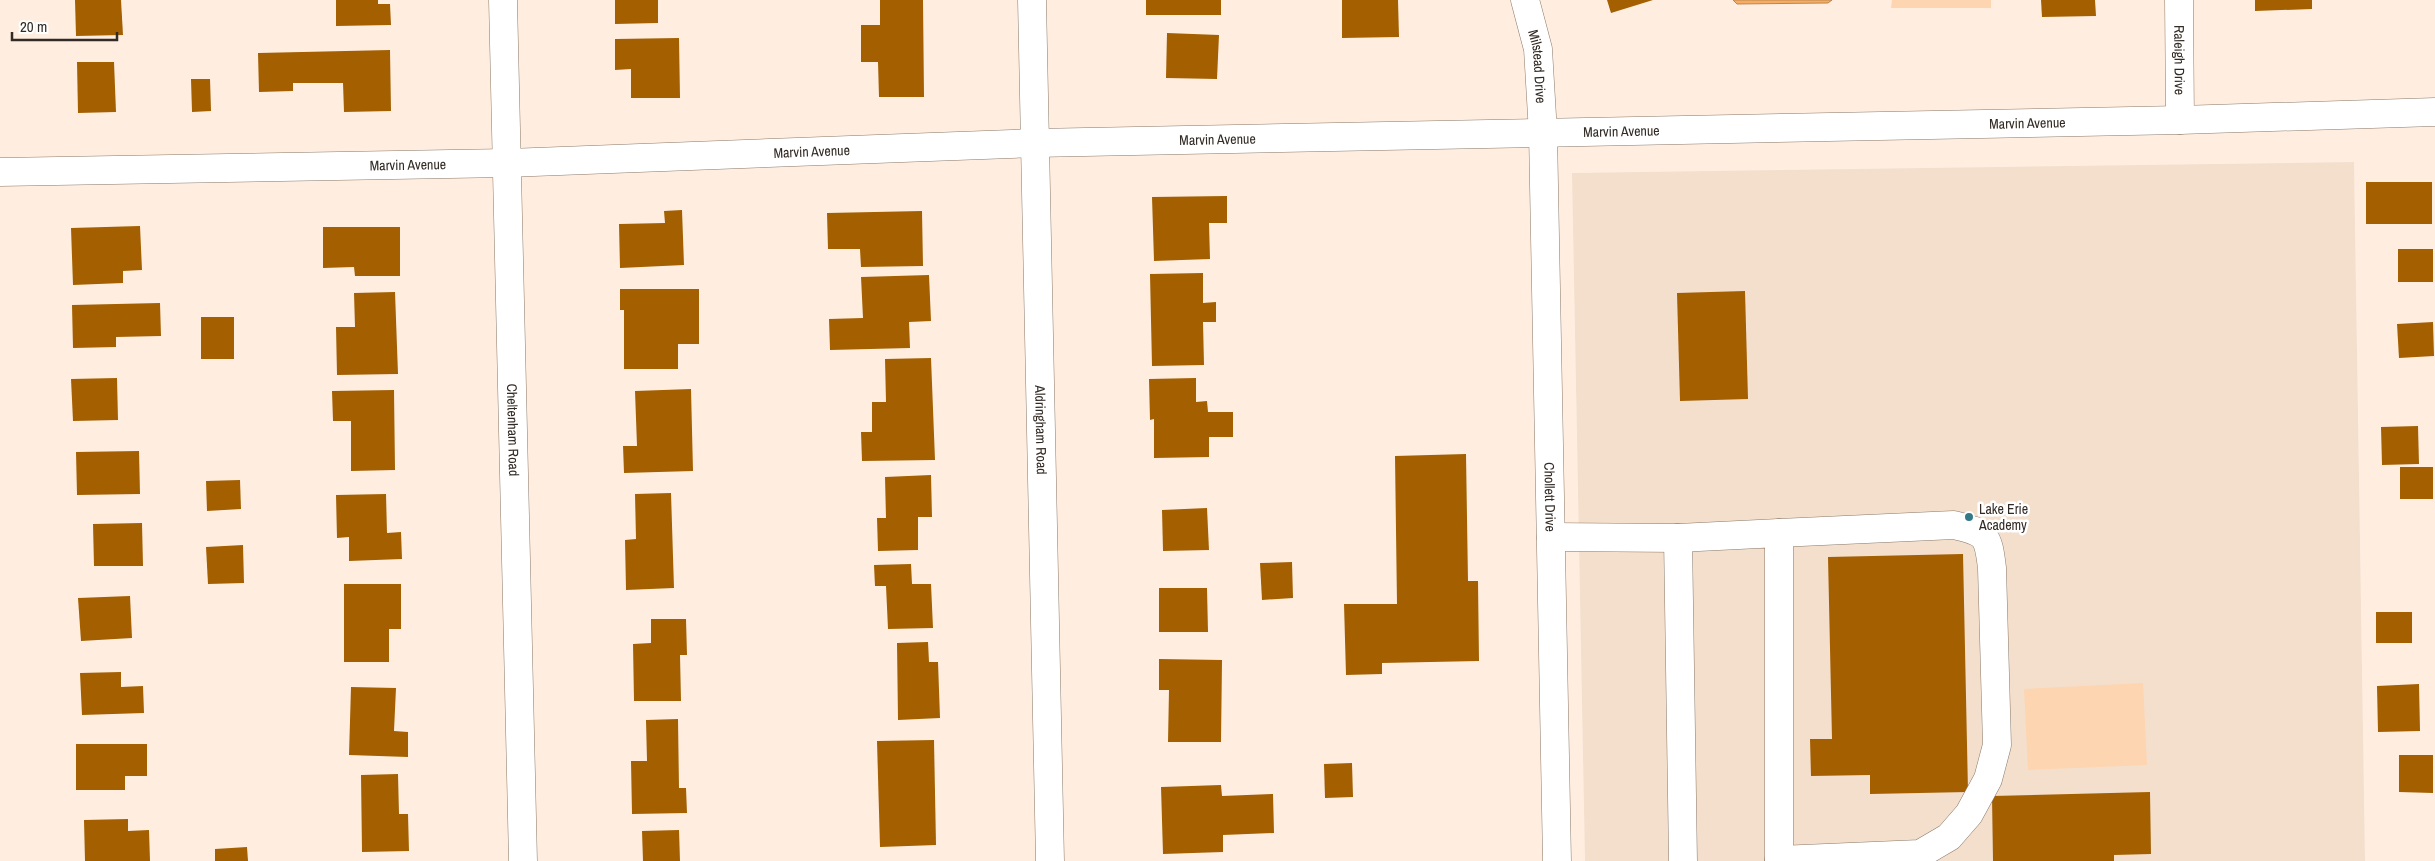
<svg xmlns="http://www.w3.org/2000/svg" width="2435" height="861" viewBox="0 0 2435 861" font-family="'Archivo Narrow',sans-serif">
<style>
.built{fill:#f4dfcd}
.green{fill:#fdd5b1}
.water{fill:#f6ac62;stroke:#bb854f}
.building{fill:#a35f00}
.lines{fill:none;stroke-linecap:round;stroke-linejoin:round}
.minor-casing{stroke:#8b7969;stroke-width:29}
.minor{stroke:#fff;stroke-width:28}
.poi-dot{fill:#347988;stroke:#fff;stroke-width:2}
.labels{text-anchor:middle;stroke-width:5;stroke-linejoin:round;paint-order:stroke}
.street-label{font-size:14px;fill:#322a24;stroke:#fff}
.poi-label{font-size:14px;fill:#322a24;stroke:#fff;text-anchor:start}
</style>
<rect width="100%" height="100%" fill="#ffeee0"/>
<polygon class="built" points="2354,162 2365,861 1585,861 1572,173"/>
<g class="green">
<polygon points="1892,0 1991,0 1991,8 1891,8"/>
<polygon points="2143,683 2147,765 2028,770 2024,689"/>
</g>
<polygon class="water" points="1733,0 1832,0 1828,3 1737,4"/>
<g class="building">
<polygon points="75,0 121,0 123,35 76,36"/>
<polygon points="336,0 378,0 378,4 390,4 391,25 336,26"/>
<polygon points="615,0 658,0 658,23 615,24"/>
<polygon points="880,0 923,0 924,97 879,97 878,62 861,62 861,25 880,25"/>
<rect x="1146" y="0" width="75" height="15"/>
<polygon points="1342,0 1398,0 1399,37 1342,38"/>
<polygon points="1607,0 1653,0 1611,13"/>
<polygon points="2041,0 2095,0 2096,16 2042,17"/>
<polygon points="2255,0 2312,0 2312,9 2255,11"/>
<polygon points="1167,33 1219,35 1217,79 1166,78"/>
<polygon points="679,38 680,98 631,98 631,69 615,70 615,39"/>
<polygon points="390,50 391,111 344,112 343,83 293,83 293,91 259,92 258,53"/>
<polygon points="77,62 114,62 116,112 78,113"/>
<polygon points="191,79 210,79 211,111 192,112"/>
<rect x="2366" y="182" width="66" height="42"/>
<polygon points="1227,196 1227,223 1209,223 1210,259 1154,261 1152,197"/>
<polygon points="682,210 684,265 620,268 619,224 665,223 664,211"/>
<polygon points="922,211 923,266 861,267 860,249 828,249 827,213"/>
<polygon points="140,226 142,270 123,271 123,283 73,285 71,228"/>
<polygon points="323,227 400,227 400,276 355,276 354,267 323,268"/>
<rect x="2398" y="249" width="35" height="33"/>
<polygon points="1203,273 1203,303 1216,302 1216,322 1203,322 1204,365 1152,366 1150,274"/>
<polygon points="929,275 931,321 909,322 910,348 830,350 829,319 863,318 861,277"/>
<polygon points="620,289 699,289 699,344 678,344 678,369 624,369 624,310 620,310"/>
<polygon points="1745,291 1748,399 1680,401 1677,293"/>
<polygon points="395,292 398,374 337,375 336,327 355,327 354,293"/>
<polygon points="160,303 161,336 116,337 116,347 73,348 72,305"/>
<rect x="201" y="317" width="33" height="42"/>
<polygon points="2433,322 2434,356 2399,358 2397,324"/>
<polygon points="931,358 935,460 862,461 861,432 872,432 872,402 886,402 885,359"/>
<polygon points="117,378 118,420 73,421 71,379"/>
<polygon points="1196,378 1196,402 1207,401 1208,412 1233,412 1233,437 1209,437 1209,457 1154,458 1154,419 1150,420 1149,379"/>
<polygon points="691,389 693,471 624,473 623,446 637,446 635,391"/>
<polygon points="394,390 395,470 351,471 351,421 333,421 332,391"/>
<polygon points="2418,426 2419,464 2382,465 2381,427"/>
<polygon points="139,451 140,494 77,495 76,452"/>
<polygon points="1466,454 1468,581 1478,581 1479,661 1382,663 1382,674 1346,675 1344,604 1397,604 1395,456"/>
<rect x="2400" y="467" width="33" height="32"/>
<polygon points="931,475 932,517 918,517 918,550 878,551 877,518 886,518 885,477"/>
<polygon points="240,480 241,509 207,511 206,481"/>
<polygon points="671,493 674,588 626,590 625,540 636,539 635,494"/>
<polygon points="386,494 387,533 401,532 402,559 349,561 349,537 337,538 336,495"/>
<polygon points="1207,508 1209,550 1163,551 1162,510"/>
<polygon points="142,523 143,566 94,566 93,524"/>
<polygon points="243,545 244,583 208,584 206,547"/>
<polygon points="1963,554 1968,792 1870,794 1870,775 1811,776 1810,739 1832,739 1828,557"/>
<polygon points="1292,562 1293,598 1262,600 1260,563"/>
<polygon points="911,564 912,584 931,584 933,628 888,629 886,586 875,586 874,565"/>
<polygon points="344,584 401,584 401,629 389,629 389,662 344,662"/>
<polygon points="1159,588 1207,588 1208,632 1159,632"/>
<polygon points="130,596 132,638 81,641 78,598"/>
<rect x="2376" y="612" width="36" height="31"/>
<polygon points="651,619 686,619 687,655 680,655 681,701 634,701 633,644 651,643"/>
<polygon points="928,642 929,662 938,662 940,718 898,720 897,643"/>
<polygon points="1159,659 1222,660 1221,742 1168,742 1169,690 1159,690"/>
<polygon points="121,672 121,687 143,686 144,713 82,715 80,673"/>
<polygon points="2419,684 2420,731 2378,732 2377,686"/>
<polygon points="351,687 396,688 394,731 408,732 408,757 349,755"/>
<polygon points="678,719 679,788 686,788 687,813 632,814 631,761 647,761 646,720"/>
<polygon points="934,740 936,845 880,847 877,741"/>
<polygon points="76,744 147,744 147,776 125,776 125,790 76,790"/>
<polygon points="2399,755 2433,755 2433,793 2399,792"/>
<polygon points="1352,763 1353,797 1325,798 1324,764"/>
<polygon points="398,774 399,814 408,814 409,851 362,852 361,775"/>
<polygon points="1221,785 1222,796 1273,794 1274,833 1223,835 1223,852 1163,854 1161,787"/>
<polygon points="2150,792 2151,854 2114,855 2114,861 1993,861 1992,796"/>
<polygon points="128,819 128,831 149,830 150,861 85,861 84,820"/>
<polygon points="679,830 680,861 643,861 642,831"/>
<polygon points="247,847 248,861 215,861 215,849"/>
</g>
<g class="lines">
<g class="minor-casing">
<g id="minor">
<path id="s1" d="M503,0L523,861"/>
<path id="s2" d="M1032,0L1050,861"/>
<path id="s3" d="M1525,0L1538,49L1543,133L1557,861"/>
<path id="s4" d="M2179,0L2180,120"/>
<path id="s5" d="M0,172L506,163L1035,143L2180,120L2435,112"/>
<path d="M1779,533L1954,525C1987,533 1988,535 1992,568L1997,745L1988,779L1969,814L1949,837L1920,854L1779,860"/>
<polyline points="1551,537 1678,538 1779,533 1779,861"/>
<polyline points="1678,538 1683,861"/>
</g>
</g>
<use href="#minor" class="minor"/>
</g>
<circle class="poi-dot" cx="1969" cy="517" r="5"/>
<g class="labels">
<g class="street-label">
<text dy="5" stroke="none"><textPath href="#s4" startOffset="60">Raleigh Drive</textPath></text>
<text dy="5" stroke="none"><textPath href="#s3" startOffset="68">Milstead Drive</textPath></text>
<text dy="5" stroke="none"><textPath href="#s5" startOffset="2028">Marvin Avenue</textPath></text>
<text dy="5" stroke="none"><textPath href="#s5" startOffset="1622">Marvin Avenue</textPath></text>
<text dy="5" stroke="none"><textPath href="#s5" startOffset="1218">Marvin Avenue</textPath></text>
<text dy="5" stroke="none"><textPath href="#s5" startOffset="812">Marvin Avenue</textPath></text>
<text dy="5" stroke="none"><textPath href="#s5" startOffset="408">Marvin Avenue</textPath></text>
<text dy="5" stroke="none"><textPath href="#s1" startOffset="430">Cheltenham Road</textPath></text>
<text dy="5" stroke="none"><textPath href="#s2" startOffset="430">Aldringham Road</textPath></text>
<text dy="5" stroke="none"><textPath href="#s3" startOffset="499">Chollett Drive</textPath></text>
</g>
<g class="poi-label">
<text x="1979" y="514">Lake Erie<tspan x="1979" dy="16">Academy</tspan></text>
</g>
</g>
<path d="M12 32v8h105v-8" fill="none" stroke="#322a24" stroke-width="2.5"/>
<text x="20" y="32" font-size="15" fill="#322a24" stroke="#ffffff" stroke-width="4" paint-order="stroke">20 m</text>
</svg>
